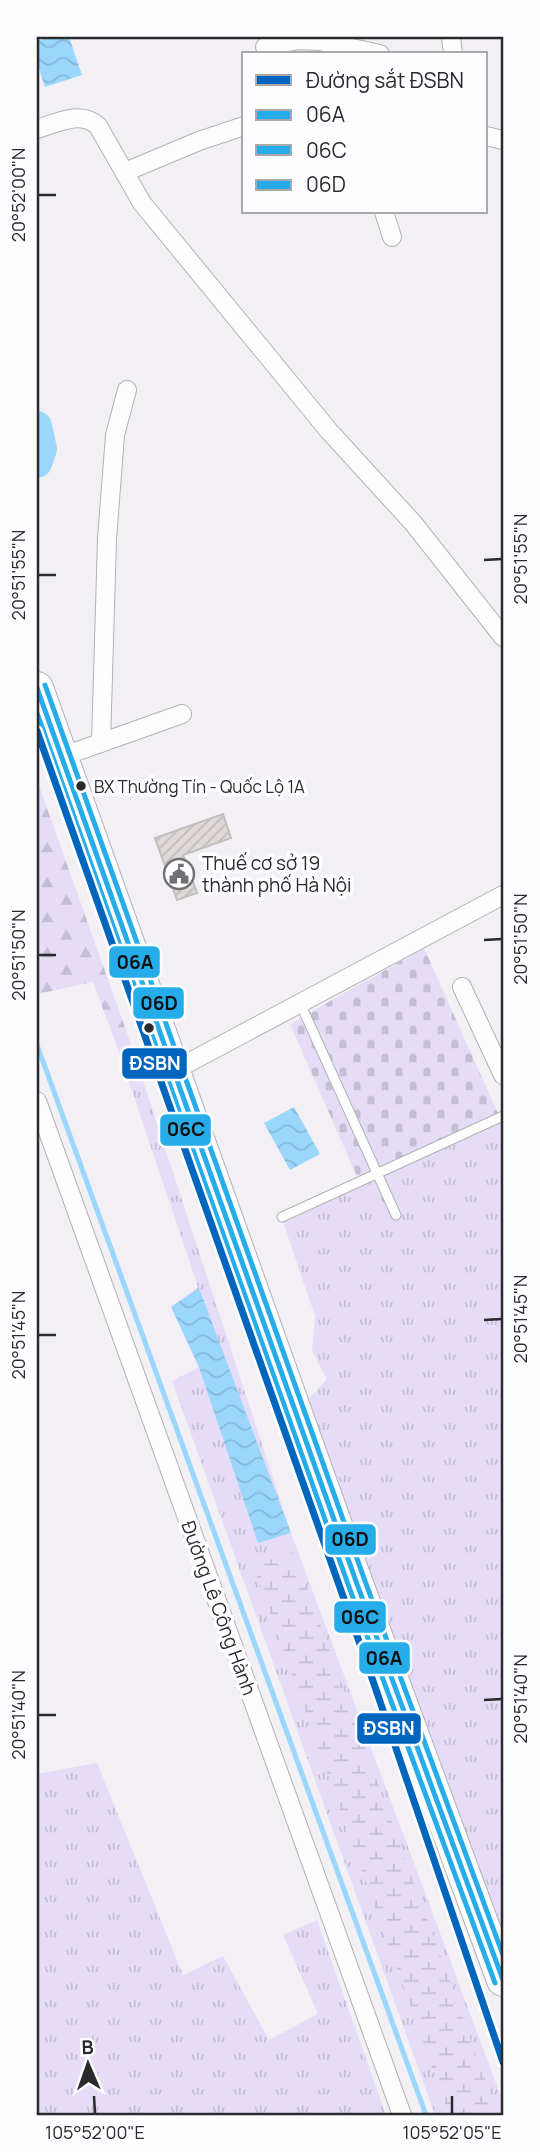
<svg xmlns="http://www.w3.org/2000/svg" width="540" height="2152" viewBox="0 0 540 2152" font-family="Manrope,sans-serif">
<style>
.grass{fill:url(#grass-tufts)}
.forest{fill:url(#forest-firs)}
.wetland{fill:url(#wetland-marsh)}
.cemetery{fill:url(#cemetery-stones)}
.water{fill:url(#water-waves)}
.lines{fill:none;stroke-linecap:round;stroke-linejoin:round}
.stream{stroke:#9bd7fc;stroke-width:5}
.river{stroke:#9bd7fc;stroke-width:30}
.building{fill:url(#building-hatch);stroke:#c0bebf;stroke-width:2}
.lane-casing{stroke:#b2b1b4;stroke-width:11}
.street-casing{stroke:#b2b1b4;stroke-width:20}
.highway-casing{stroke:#b2b1b4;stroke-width:34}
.lane{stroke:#fdfdfd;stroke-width:9}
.street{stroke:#fdfdfd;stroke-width:18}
.highway{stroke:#fdfdfd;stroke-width:32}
.bus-1-casing{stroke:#fefdff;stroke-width:10}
.bus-2-casing{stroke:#fefdff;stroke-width:10}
.bus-3-casing{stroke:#fefdff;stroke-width:10}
.bus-1{stroke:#27acea;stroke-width:5}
.bus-2{stroke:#27acea;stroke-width:5}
.bus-3{stroke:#27acea;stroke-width:5}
.rail-1-casing{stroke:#fefdff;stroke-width:12}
.rail-1{stroke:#0065bd;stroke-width:7}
.ticks{fill:none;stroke:#2a292b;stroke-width:2.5}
.bus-dot{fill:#2a292b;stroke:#fefdff;stroke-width:2.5}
.labels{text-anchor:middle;stroke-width:7;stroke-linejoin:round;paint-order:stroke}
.bus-label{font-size:17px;fill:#2a292b;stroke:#fefdff;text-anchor:start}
.poi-label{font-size:19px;fill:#2a292b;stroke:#fefdff;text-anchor:start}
.street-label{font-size:19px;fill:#2a292b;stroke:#fefdff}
.line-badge{stroke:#fefdff;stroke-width:2.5}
.badge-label{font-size:19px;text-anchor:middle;font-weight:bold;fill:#fff}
.pale-badge-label{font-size:19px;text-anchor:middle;font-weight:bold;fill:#111}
.neatline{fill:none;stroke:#2a292b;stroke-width:2.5}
.ticks-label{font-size:18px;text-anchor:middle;fill:#2a292b}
</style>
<defs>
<pattern id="grass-tufts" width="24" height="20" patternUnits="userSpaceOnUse" patternTransform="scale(1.75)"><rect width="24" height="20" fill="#e6dcf7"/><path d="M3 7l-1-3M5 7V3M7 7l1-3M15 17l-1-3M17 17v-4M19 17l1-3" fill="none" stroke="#c5bdd4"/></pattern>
<pattern id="forest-firs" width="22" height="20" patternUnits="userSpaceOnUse" patternTransform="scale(1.75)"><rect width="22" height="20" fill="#e6dcf7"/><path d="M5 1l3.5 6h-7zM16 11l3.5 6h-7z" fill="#c5bdd4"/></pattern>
<pattern id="wetland-marsh" width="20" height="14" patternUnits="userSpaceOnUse" patternTransform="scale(1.75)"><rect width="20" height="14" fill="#e6dcf7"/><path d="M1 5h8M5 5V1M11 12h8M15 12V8" fill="none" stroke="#c5bdd4"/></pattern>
<pattern id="cemetery-stones" width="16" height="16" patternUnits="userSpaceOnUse" patternTransform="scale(1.75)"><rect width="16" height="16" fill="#e6dcf7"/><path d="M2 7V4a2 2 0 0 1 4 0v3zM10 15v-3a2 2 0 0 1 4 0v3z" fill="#c5bdd4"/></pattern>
<pattern id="water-waves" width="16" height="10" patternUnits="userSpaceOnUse" patternTransform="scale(1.75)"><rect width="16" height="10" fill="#9bd7fc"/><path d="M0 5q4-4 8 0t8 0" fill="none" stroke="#86b9d8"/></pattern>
<pattern id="building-hatch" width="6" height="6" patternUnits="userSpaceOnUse" patternTransform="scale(1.75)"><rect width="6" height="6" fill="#ded8d7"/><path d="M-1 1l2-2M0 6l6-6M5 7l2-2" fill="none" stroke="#bfb9b9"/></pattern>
</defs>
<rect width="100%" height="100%" fill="#f2f0f4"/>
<g class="grass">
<polygon points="131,1044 291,1533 503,2102 503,2115 435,2115 172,1381 199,1367 171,1307 198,1287 118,1049"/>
<polygon points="503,1120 503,1946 306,1402 327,1379 312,1351 315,1316 283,1222"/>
<polygon points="97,1763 183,1975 223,1956 269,2040 318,2014 283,1935 317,1920 386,2115 37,2115 37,1774"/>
</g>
<polygon class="forest" points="37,780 131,1044 118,1049 93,982 37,994"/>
<polygon class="wetland" points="294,1552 498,2115 449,2115 253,1565"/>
<polygon class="cemetery" points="424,948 499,1116 359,1181 290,1024"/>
<g class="water">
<polygon points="49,37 69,37 82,75 45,87 37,63 37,41"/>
<polygon points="294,1107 320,1154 290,1170 264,1123"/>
<polygon points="199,1288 291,1533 258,1543 199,1367 171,1307"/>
</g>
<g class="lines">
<polyline class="stream" points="37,1045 426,2115"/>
<polyline class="river" points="37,426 42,449 37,463"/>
</g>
<polygon class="building" points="223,814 231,838 183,855 197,893 177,900 155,838"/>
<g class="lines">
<g class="lane-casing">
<g id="lane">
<polyline points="300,1003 396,1215"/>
<polyline points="282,1217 503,1116"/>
</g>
</g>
<g class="street-casing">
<g id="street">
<polyline points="451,37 453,54"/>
<polyline points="265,47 298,40 320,41 380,54"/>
<path d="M37,129C57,123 80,110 98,126L142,203L329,431L414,524L503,637"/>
<polyline points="486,136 503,140"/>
<polyline points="125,172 199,141 244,126"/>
<polyline points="384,212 392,237"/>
<polyline points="101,743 107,539 115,435 127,390"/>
<polyline points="61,757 182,714"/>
<polyline points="462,987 503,1075"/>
<polyline points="173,1071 503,895"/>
<polyline points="37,1101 402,2115"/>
</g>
</g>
<g class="highway-casing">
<polyline id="highway" points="37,688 357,1584 503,1980"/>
</g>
<use href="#lane" class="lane"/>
<use href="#street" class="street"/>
<use href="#highway" class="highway"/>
<g class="bus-1-casing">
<polyline id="bus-1" points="37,688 357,1584 503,1980"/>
</g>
<g class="bus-2-casing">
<polyline id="bus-2" points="37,713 349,1587 495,1983"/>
</g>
<g class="bus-3-casing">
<polyline id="bus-3" points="45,685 365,1581 503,1955"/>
</g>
<use href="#bus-1" class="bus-1"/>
<use href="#bus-2" class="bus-2"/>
<use href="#bus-3" class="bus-3"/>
<g class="rail-1-casing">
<polyline id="rail-1" points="37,731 373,1681 503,2062"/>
</g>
<use href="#rail-1" class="rail-1"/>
</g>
<path class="ticks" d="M38,195H56M484,560L502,559M38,575H56M484,940L502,939M38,955H56M484,1320L502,1319M38,1335H56M484,1700L502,1699M38,1715H56M94,2096L95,2114M452,2096V2114"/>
<defs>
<g id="civic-ring" transform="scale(1.575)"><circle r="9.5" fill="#fefdff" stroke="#706f71" stroke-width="1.5"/><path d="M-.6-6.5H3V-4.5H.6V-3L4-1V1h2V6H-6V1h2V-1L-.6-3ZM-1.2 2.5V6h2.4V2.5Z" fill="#706f71"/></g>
</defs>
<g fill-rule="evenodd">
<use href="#civic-ring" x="179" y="874"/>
</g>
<g class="bus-dot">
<circle cx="81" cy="786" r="6"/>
<circle cx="149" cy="1028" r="6"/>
</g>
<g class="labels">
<g class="bus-label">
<text x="94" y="793">BX Thường Tín - Quốc Lộ 1A</text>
</g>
<g class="poi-label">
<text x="202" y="870">Thuế cơ sở 19<tspan x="202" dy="22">thành phố Hà Nội</tspan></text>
</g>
<g class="street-label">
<text transform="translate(219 1608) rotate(70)" y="7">Đường Lê Công Hành</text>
</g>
</g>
<g class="line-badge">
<rect x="108" y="945" width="53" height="34" rx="7" fill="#27acea"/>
<rect x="132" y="986" width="53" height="34" rx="7" fill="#27acea"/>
<rect x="121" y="1047" width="67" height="33" rx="7" fill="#0065bd"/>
<rect x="159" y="1113" width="53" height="34" rx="7" fill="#27acea"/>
<rect x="324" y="1523" width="53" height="33" rx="7" fill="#27acea"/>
<rect x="333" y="1600" width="54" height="34" rx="7" fill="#27acea"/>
<rect x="358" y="1641" width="53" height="34" rx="7" fill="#27acea"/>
<rect x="356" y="1712" width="66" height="33" rx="7" fill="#0065bd"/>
</g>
<g class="badge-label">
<text x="155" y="1070">ĐSBN</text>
<text x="389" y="1735">ĐSBN</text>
</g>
<g class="pale-badge-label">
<text x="135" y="969">06A</text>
<text x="159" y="1010">06D</text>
<text x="186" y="1136">06C</text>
<text x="350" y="1546">06D</text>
<text x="360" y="1624">06C</text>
<text x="384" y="1665">06A</text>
</g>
<rect width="540" height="2152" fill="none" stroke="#fefdff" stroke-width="77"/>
<rect x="242" y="52" width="245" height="161" fill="#fefdff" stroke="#a9a8aa" stroke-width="2"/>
<rect x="256" y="75" width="35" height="10" fill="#0065bd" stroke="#a9a8aa" stroke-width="2"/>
<text x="306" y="88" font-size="21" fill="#2a292b">Đường sắt ĐSBN</text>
<rect x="256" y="110" width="35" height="10" fill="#27acea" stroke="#a9a8aa" stroke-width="2"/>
<text x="306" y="122" font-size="21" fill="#2a292b">06A</text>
<rect x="256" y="145" width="35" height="10" fill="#27acea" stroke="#a9a8aa" stroke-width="2"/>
<text x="306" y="158" font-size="21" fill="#2a292b">06C</text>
<rect x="256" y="180" width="35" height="10" fill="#27acea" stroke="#a9a8aa" stroke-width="2"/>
<text x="306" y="192" font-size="21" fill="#2a292b">06D</text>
<g transform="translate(88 2064) rotate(358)" stroke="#fefdff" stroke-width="5" paint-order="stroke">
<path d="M0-5L12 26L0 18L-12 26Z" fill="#2a292b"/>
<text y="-10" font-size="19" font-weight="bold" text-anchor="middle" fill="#2a292b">B</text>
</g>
<rect x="38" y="38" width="464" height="2076" class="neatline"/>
<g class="ticks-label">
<text transform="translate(19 195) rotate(-90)" y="6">20°52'00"N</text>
<text transform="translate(521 559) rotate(-90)" y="6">20°51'55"N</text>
<text transform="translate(19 575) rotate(-90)" y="6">20°51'55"N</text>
<text transform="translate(521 939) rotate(-90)" y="6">20°51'50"N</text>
<text transform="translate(19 955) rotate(-90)" y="6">20°51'50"N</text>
<text transform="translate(521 1319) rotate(-90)" y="6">20°51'45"N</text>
<text transform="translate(19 1335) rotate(-90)" y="6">20°51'45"N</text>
<text transform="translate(521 1699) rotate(-90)" y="6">20°51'40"N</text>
<text transform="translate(19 1715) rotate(-90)" y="6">20°51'40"N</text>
<text x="95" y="2139">105°52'00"E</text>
<text x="452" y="2139">105°52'05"E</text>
</g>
</svg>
